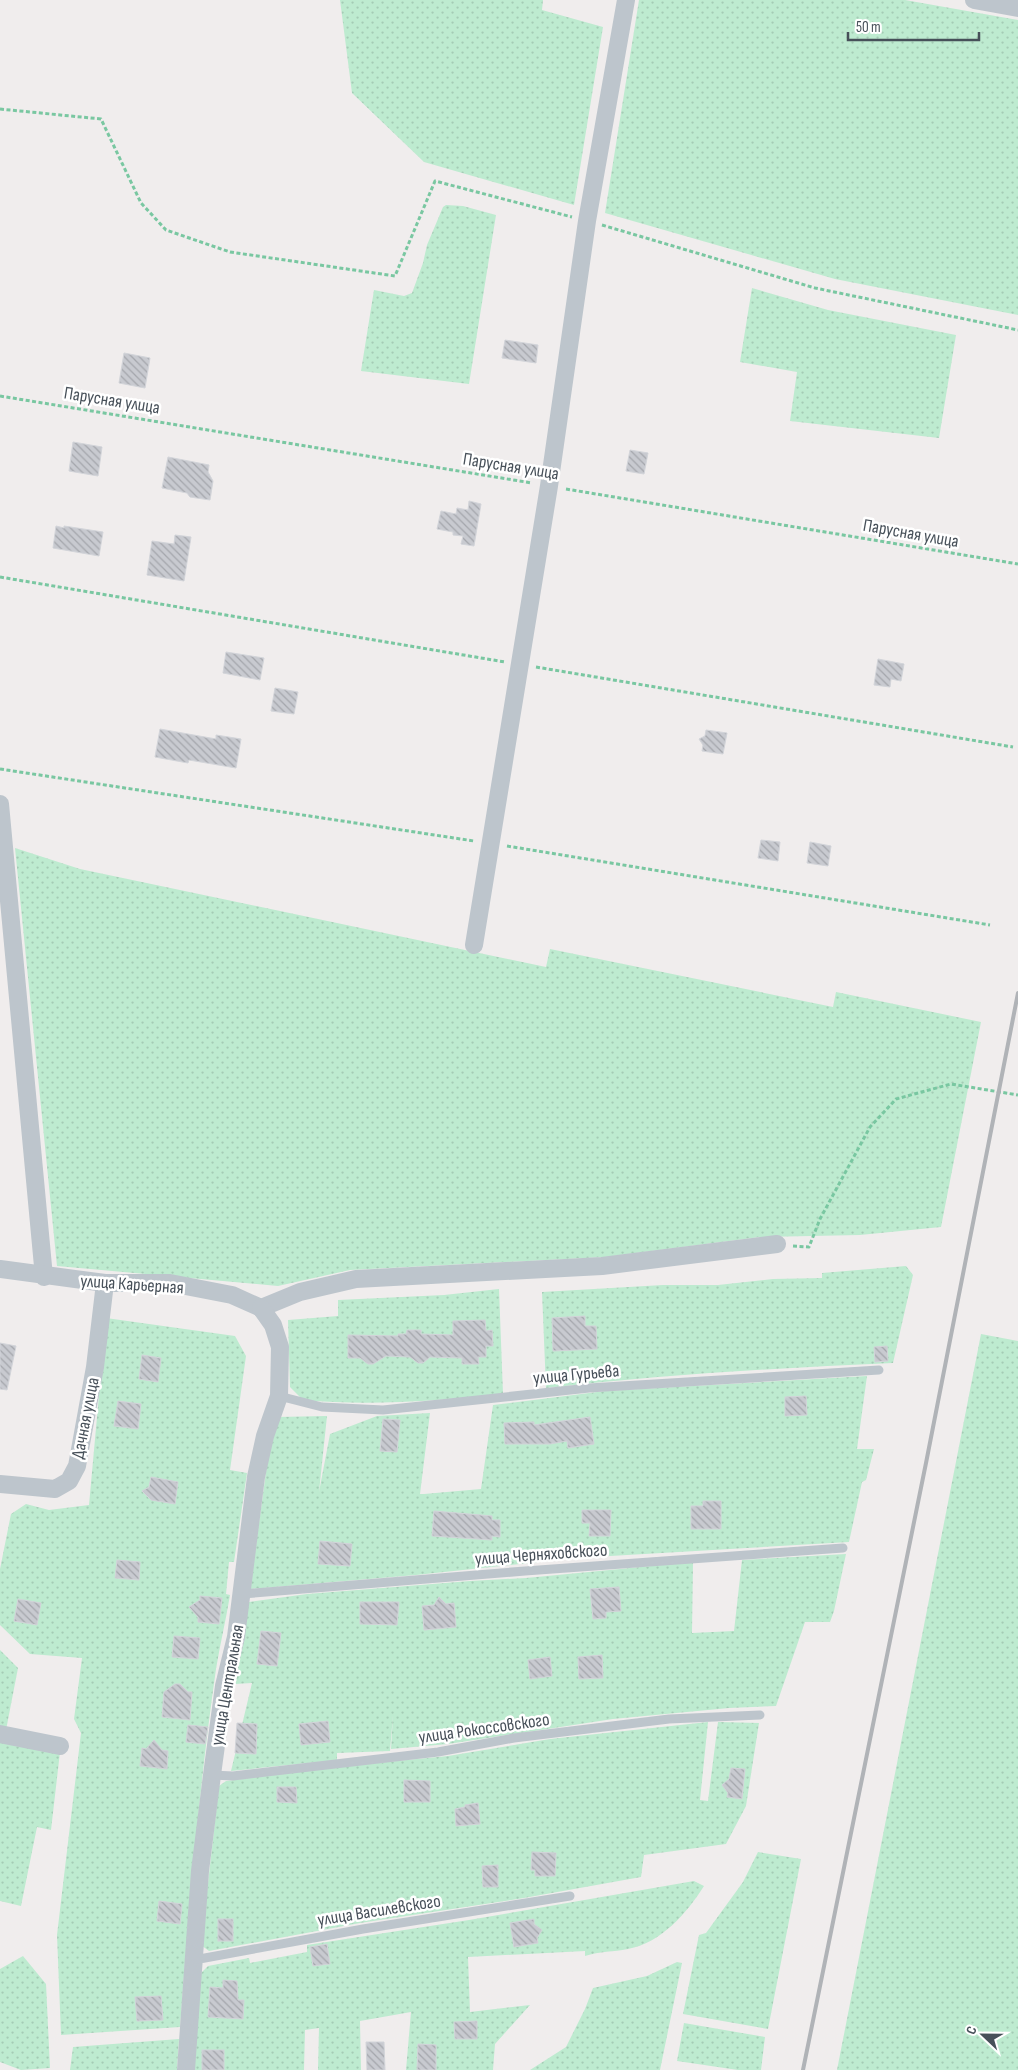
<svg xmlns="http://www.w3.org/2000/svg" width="1018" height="2070" font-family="'Sofia Sans Condensed',sans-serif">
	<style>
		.grass { fill: url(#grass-dots) }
		.building { fill: url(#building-back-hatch); stroke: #d2d4d9 }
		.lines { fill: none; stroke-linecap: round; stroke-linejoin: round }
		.path { stroke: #79c7a1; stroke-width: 3; stroke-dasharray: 4 2.5; stroke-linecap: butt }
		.service { stroke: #bdc5cc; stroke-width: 9 }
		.minor { stroke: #bdc5cc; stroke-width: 18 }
		.rail { stroke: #b0b3b7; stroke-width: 4 }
		.labels { text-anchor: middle; stroke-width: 5; stroke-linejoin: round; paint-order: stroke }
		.street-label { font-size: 18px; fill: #475059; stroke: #fff }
	</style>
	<defs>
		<pattern id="grass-dots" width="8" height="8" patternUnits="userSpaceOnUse" patternTransform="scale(1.25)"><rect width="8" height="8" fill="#beebd0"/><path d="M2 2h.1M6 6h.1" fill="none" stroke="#a5cbb5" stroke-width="1.8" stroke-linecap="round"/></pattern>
		<pattern id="building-back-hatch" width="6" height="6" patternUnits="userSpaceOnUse" patternTransform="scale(1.25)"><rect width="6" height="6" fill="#c8cad0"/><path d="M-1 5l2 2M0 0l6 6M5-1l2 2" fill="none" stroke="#a4a6ac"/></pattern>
	</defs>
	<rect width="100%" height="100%" fill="#f0eded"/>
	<!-- grass -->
	<g class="grass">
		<polygon points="340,0 543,0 542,10 603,27 574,205 424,162 352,93"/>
		<polygon points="639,0 905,0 1018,20 1018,315 835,279 605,213"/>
		<polygon points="446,205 463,206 496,215 469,384 361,371 374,290 404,296 412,293 423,263 427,245 443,207"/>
		<polygon points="752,288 828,310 956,335 939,438 790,421 797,372 740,362"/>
		<polygon points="15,848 80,869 546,967 550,949 833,1007 836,992 981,1022 941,1227 860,1235 760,1237 605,1257 350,1270 278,1286 57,1266"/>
		<path d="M906,1266L913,1275L893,1363C777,1368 661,1375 546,1388L542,1292L663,1285H718L773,1279L822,1278V1273Z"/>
		<path d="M499,1289L503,1394C436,1401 369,1406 303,1400L290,1387L288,1320L338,1316V1300L444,1295Z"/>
		<path d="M106,1318L235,1336L246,1356L230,1470L247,1473L234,1562H229L226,1594L230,1595C226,1620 220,1644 216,1669C199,1788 189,1908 180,2027L61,2035L57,1935L81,1733L74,1719L82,1658L30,1654L0,1625V1569L11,1514L26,1504L49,1510L89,1505Z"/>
		<polygon points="981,1334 1018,1341 1018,2070 837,2070"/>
		<polygon points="867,1376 857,1449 874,1449 866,1480 862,1482 849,1542 576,1558 416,1575 250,1589 266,1472 276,1417 327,1416 319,1492 330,1434 377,1416 430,1413 420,1494 424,1494 481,1489 493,1405 605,1391"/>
		<polygon points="846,1554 834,1611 830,1622 805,1622 776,1706 729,1708 613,1719 448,1744 391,1749 393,1715 390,1751 337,1753 337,1760 231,1771 252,1683 235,1684 249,1602 307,1594 470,1581 526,1578 693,1562 692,1633 734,1631 742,1560"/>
		<polygon points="0,1650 18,1668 6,1730 0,1728"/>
		<polygon points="708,1722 700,1800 708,1801 718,1722 759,1723 746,1806 726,1844 644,1855 641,1877 524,1898 360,1923 209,1951 201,1945 219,1786 226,1781 335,1767 448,1756 550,1739"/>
		<polygon points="0,1740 60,1752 51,1830 37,1827 21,1906 0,1901"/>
		<polygon points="758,1852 801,1859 768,2029 683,2014 699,1935 706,1933 743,1882"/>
		<path d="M694,1881L704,1886C687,1913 661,1943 628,1949C613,1952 600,1951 585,1956V1951L468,1957L470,2012L530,2005L495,2044L493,2070H406L411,2012L360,2021L361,2070H318L319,2028L305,2030L304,2070H192L198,1976L208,1966L249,1958L250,1963L307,1952V1945L469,1920Z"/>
		<polygon points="23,1956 46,1984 50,2068 21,2070 0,2062 0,1969"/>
		<polygon points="677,1962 682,1963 660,2070 530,2070 566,2047 585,2009 593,1988 647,1976"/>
		<polygon points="684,2023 765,2037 761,2070 738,2070 677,2061"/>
		<polygon points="179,2039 177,2070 70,2070 73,2047"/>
	</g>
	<!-- building -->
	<g class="building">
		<polygon points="505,340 538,345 536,363 502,358"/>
		<polygon points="124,353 150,358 145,388 119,383"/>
		<polygon points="73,442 102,447 98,476 69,471"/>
		<polygon points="630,450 648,453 644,474 626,471"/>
		<polygon points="168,457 209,465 208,472 213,481 210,500 190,497 187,493 162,488"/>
		<polygon points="469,501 481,504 474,546 461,544 463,536 453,535 453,532 437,529 441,511 456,514 457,508 468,510"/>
		<polygon points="56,526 64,528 64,526 103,532 99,556 53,548"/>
		<polygon points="175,535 191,537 184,581 147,575 152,541 174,544"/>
		<polygon points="226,652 264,658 260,680 223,673"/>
		<polygon points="878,659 904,664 901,681 891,679 890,687 874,685"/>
		<polygon points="275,688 298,692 294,714 271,711"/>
		<polygon points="160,729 216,739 216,735 241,739 236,768 189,760 188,763 155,757"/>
		<polygon points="706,730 727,733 723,754 702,751 703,745 699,739 705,736"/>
		<polygon points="761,840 780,842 778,861 758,858"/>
		<polygon points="810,842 831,846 828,866 807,863"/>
		<polygon points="585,1316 585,1326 596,1326 597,1349 553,1351 552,1318"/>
		<polygon points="485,1320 486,1331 492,1330 493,1346 486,1346 486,1357 478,1357 479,1364 462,1364 462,1358 430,1357 423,1363 418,1363 410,1357 386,1356 373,1364 368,1364 360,1358 348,1358 348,1335 398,1336 398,1334 406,1334 407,1330 421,1330 421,1334 453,1335 453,1321"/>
		<polygon points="0,1343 16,1346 7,1390 0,1389"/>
		<polygon points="887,1346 888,1361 875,1362 874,1347"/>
		<polygon points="142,1355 161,1358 158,1382 139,1379"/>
		<polygon points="806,1396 807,1415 785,1416 785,1397"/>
		<polygon points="118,1401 141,1404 138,1429 114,1426"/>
		<polygon points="590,1417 594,1444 568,1448 567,1441 550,1444 505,1444 504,1423 534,1422 534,1425"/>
		<polygon points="383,1419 400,1420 397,1452 380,1451"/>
		<polygon points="151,1477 178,1482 175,1504 151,1500 142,1491 149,1487"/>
		<polygon points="703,1501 721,1501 721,1529 691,1529 691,1506 703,1506"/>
		<polygon points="582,1510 611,1510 610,1536 589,1536 590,1523 582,1523"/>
		<polygon points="434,1511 492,1516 492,1520 500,1520 500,1537 492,1536 492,1540 432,1536"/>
		<polygon points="320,1541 352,1544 350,1566 318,1564"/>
		<polygon points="117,1560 140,1562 139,1580 115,1578"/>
		<polygon points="619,1587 621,1611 606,1612 606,1618 593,1619 590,1589"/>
		<polygon points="200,1596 222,1598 219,1624 198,1622 198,1617 189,1607 200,1600"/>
		<polygon points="439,1597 446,1604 454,1603 456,1627 424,1630 422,1606 434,1605"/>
		<polygon points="18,1599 41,1603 37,1625 14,1621"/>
		<polygon points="360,1602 399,1602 397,1625 360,1624"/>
		<polygon points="261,1631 281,1633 277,1666 257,1664"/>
		<polygon points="174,1636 200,1638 198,1659 172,1657"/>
		<polygon points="602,1655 603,1678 579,1679 578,1657"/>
		<polygon points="550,1657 552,1676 530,1679 528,1660"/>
		<polygon points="175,1684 180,1684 188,1692 192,1692 190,1720 162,1717 164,1692"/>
		<polygon points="328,1721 330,1742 301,1745 299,1724"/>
		<polygon points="237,1723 257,1724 256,1754 235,1753"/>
		<polygon points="188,1725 208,1727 205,1744 186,1742"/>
		<polygon points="154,1740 162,1750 168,1751 167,1769 140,1766 142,1748 146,1749"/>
		<polygon points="731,1768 745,1769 742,1799 727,1797 728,1793 722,1785 729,1779"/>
		<polygon points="404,1780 430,1781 430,1802 404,1802"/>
		<polygon points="277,1787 296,1787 297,1803 277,1802"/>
		<polygon points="478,1803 480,1824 456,1826 455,1809 465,1807 465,1805"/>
		<polygon points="532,1852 556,1853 555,1876 535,1876 535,1870 531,1870"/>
		<polygon points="498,1865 498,1887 483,1887 482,1866"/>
		<polygon points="159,1901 182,1904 180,1924 157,1921"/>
		<rect x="218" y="1919" width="15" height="22"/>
		<polygon points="534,1919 534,1924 542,1930 537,1938 538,1943 514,1947 510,1923"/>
		<polygon points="327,1944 330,1964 313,1966 310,1947"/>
		<polygon points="223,1980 237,1981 238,2000 244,2000 243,2019 208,2017 210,1987 223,1988"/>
		<polygon points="161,1996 163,2020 137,2021 135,1997"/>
		<polygon points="477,2021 477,2039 455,2039 454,2022"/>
		<polygon points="366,2042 384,2042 385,2070 367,2070"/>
		<polygon points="418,2044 436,2045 436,2070 417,2070"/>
		<rect x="202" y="2050" width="22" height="20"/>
	</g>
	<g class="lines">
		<!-- path -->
		<g class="path">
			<polyline points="0,109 101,119 141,203 166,230 230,252 395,276 435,181 572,217"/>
			<polyline points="602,225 815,288 1018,330"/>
			<polyline points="0,396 532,483"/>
			<polyline points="566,489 1018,564"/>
			<polyline points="0,577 505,662"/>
			<polyline points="536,667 1013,747"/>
			<polyline points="0,769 474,841"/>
			<polyline points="507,846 990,925"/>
			<polyline points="793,1246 809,1247 820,1219 870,1127 896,1099 951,1084 1018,1095"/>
		</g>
		<!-- service -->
		<g class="service">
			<polyline points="279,1396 322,1407 383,1410 589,1388 879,1370"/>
			<polyline points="242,1594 525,1571 843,1548"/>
			<polyline points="212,1775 233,1776 438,1752 514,1738 669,1719 760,1715"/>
			<polyline points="194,1960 363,1929 570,1896"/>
		</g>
		<!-- minor -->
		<g class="minor">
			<polyline points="974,0 1018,8"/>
			<polyline points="0,804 44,1277"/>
			<polyline points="474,945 549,486 587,221 626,0"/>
			<polyline points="0,1269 105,1283 170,1283 232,1295 261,1308"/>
			<polyline points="261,1308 300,1292 356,1279 602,1266 777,1244"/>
			<polyline points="0,1484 55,1489 69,1481 77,1466 95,1367 105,1283"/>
			<polyline points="0,1734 60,1746"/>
			<polyline points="186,2070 200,1871 212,1775 224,1686 236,1637 256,1477 265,1436 279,1396 280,1347 273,1325 261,1308"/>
		</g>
		<!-- rail -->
		<polyline class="rail" points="803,2070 926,1463 1018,993"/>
	</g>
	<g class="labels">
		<!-- street labels -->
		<g class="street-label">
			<text transform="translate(112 400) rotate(9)" y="6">Парусная улица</text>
			<text transform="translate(511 466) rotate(9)" y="6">Парусная улица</text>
			<text transform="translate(911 533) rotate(10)" y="6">Парусная улица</text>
			<text transform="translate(132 1284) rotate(4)" y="6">улица Карьерная</text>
			<text transform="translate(576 1374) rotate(-5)" y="6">улица Гурьева</text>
			<text transform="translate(85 1418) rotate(-79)" y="6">Дачная улица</text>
			<text transform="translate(541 1554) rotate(-4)" y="6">улица Черняховского</text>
			<text transform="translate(227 1685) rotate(-80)" y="6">улица Центральная</text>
			<text transform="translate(484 1728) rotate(-8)" y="6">улица Рокоссовского</text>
			<text transform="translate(379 1910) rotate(-9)" y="6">улица Василевского</text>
		</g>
	</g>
	<!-- north arrow -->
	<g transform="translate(983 2035) rotate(292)" stroke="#ffffff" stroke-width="4" paint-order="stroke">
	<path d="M0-4L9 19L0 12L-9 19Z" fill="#475059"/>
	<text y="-8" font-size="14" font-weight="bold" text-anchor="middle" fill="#475059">С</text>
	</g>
	<!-- scale -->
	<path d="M848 32v8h131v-8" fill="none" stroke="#475059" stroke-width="2.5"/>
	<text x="856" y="32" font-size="15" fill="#475059" stroke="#ffffff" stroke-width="4" paint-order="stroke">50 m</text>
</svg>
